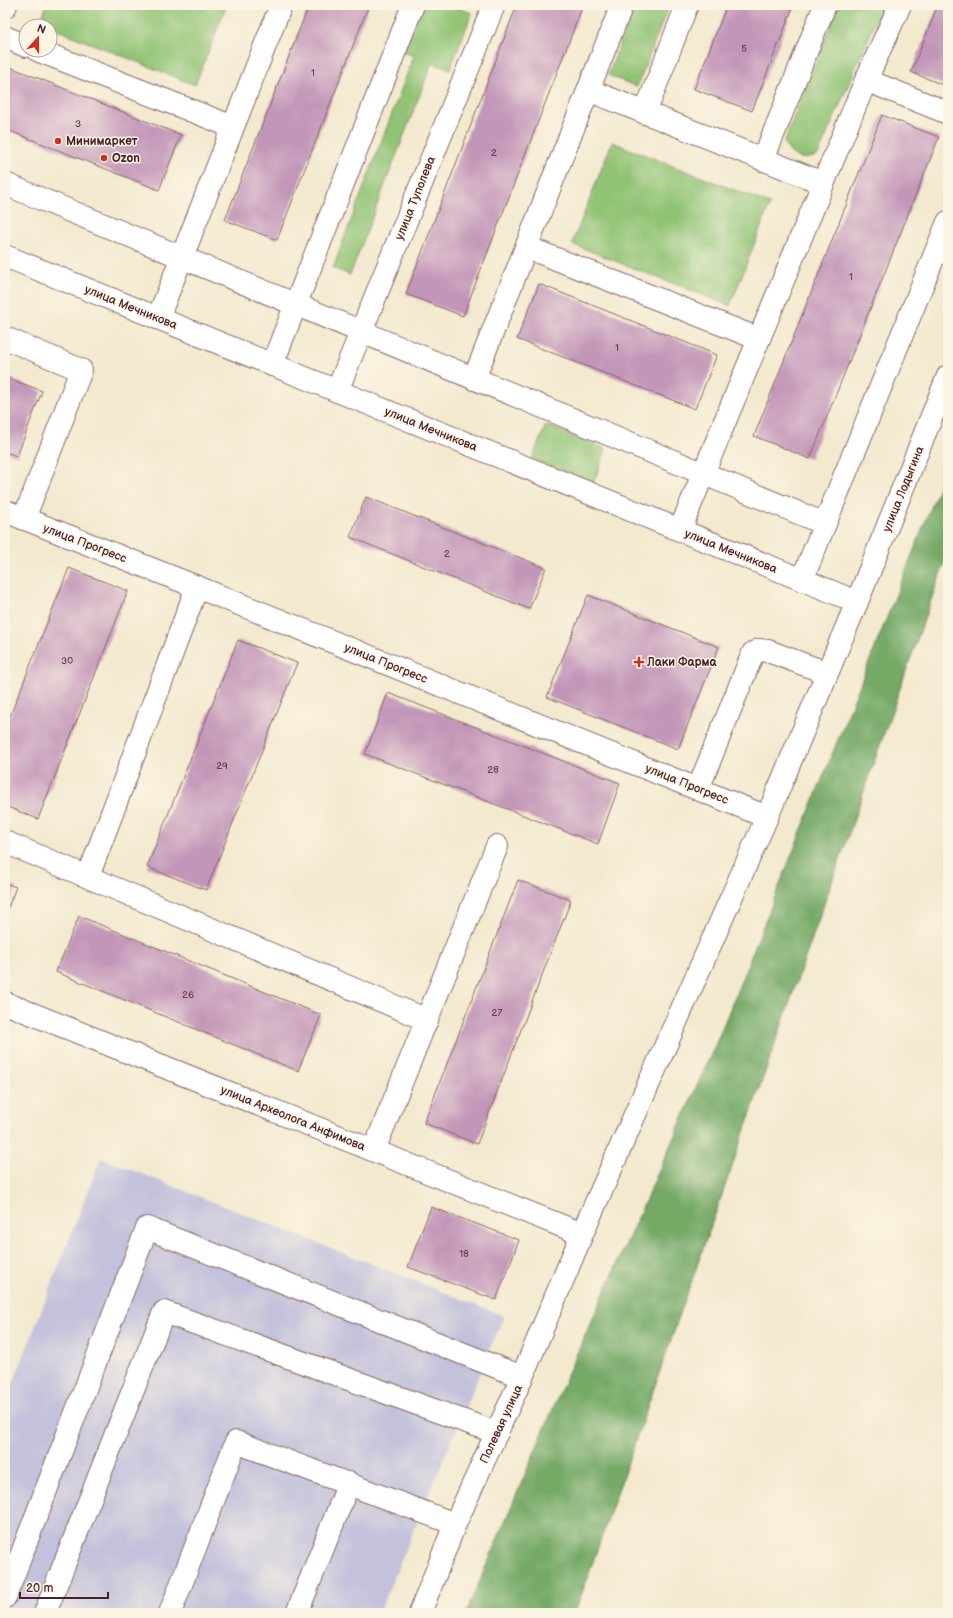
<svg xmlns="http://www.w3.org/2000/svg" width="953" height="1618" font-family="'Balsamiq Sans',sans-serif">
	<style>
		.industrial { fill: #c3c1db }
		.green { fill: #91c374; stroke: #6e7150 }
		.forest { fill: #74a966; stroke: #5f6448 }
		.building { fill: #c296b8 }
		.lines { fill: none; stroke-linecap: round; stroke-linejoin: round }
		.minor-casing { stroke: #856664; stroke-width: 24 }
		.minor { stroke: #fff; stroke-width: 22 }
		.poi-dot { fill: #c8321e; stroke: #fcf5e5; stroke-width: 1.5 }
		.labels { text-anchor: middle; stroke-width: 3; stroke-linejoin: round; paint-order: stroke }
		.number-label { font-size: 10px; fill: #683d4e }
		.poi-label { font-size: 12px; font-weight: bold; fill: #4a1f2b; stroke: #fcf5e5; text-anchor: start }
		.street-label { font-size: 12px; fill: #4a1f2b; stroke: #fcf5e5 }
	</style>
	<rect width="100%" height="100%" fill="#fcf5e5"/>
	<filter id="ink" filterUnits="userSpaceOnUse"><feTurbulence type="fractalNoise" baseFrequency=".025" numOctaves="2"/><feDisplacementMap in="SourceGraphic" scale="8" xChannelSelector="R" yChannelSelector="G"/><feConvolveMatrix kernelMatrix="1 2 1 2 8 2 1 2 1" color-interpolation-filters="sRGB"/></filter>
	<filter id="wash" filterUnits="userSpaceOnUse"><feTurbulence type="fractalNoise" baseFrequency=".012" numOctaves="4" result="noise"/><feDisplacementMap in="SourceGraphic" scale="16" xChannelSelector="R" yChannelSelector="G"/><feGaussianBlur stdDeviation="0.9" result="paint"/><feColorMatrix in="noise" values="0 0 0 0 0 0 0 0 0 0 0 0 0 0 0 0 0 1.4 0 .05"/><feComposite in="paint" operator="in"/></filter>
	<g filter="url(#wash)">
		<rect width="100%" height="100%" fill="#f3e9cf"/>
		<!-- industrial -->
		<polygon class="industrial" points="101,1158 504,1316 379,1613 5,1613 5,1404"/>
		<!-- green -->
		<g class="green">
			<polygon points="47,5 227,5 195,85 50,27 50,26 39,23"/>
			<polygon points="418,5 457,5 456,7 472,13 450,70 432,63 350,275 333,268 414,56 401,51"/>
			<polygon points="635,5 669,5 637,87 608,75"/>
			<path d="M839,5H883L818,155C803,162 791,158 784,142Z"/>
			<polygon points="612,142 770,204 730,306 572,244"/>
			<polygon points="546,425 606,449 593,484 532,459"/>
		</g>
		<!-- forest -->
		<polygon class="forest" points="948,465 948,552 575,1613 466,1613 569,1371 717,1041"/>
		<g id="blocks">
			<!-- building -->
			<g class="building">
				<polygon points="309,5 369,5 277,240 225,220"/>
				<polygon points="517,5 583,5 463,316 406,294"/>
				<polygon points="727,5 794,5 752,111 694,89"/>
				<polygon points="938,5 948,5 948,87 911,72"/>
				<polygon points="5,65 181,135 159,190 5,129"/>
				<polygon points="882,115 939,137 810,459 754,436"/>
				<polygon points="539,284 717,355 695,409 517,339"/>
				<polygon points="5,377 42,391 17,456 5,452"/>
				<polygon points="366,497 546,568 529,609 350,537"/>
				<polygon points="69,568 128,591 38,819 5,806 5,729"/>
				<polygon points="588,595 719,647 678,749 547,697"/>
				<polygon points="238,640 297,663 206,890 147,867"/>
				<polygon points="388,693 620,783 598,844 365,754"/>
				<polygon points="518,880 571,900 477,1144 424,1123"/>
				<polygon points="5,883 16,887 5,915"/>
				<polygon points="79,916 321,1015 298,1071 56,972"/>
				<polygon points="431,1207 519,1240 496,1300 408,1267"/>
			</g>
		</g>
	</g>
	<g filter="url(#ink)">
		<use href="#blocks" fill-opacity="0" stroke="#856664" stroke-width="1"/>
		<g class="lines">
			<!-- minor casing -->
			<g class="minor-casing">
				<g id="minor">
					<polyline points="5,7 6,5"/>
					<polyline points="5,37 26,46"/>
					<polyline points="37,50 233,127"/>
					<polyline points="866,80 948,113"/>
					<polyline points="588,90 823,183"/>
					<polyline points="645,113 687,5"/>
					<polyline points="763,160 825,5"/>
					<polyline points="5,184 825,524"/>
					<polyline points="526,247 759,339"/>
					<polyline points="5,256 857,602"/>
					<polyline points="158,318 281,5"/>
					<polyline points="5,338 81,370 24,519"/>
					<polyline points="272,365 413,5"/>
					<polyline points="474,379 622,5"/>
					<polyline points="337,391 494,5"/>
					<polyline points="5,511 197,587 767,817"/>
					<polyline points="680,530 866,80 900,5"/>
					<polyline points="802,580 948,222"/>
					<polyline points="698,789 753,653 759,650 768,651 827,673"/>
					<polyline points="5,842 427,1020"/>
					<polyline points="88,877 197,587"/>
					<polyline points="5,1003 582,1234"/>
					<polyline points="374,1150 497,846"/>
					<polyline points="5,1597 147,1228 522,1377"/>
					<polyline points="45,1613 164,1312 497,1433"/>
					<polyline points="170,1613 236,1442 455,1524"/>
					<polyline points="297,1613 349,1483"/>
					<polyline points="420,1613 455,1524 522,1377 582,1234 767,817 857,602 948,376"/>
				</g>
			</g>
			<!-- minor -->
			<use href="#minor" class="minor"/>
		</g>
	</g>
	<!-- markers -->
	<g class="poi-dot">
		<circle cx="58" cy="141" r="4"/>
		<circle cx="104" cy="158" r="4"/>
		<path d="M637 656h4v4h4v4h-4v4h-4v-4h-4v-4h4z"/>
	</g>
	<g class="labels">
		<!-- number labels -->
		<g class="number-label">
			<text x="744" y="52">5</text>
			<text x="313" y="76">1</text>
			<text x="78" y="127">3</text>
			<text x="494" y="156">2</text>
			<text x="851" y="280">1</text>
			<text x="617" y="351">1</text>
			<text x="447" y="557">2</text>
			<text x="67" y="664">30</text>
			<text x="222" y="769">29</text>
			<text x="493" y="773">28</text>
			<text x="188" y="998">26</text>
			<text x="497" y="1016">27</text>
			<text x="464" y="1257">18</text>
		</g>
		<!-- poi labels -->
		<g class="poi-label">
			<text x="66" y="145">Минимаркет</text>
			<text x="112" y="162">Ozon</text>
			<text x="647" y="666">Лаки Фарма</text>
		</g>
		<!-- street labels -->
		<g class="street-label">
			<text transform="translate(415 198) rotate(-68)" y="4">улица Туполева</text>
			<text transform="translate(131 307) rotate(22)" y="4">улица Мечникова</text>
			<text transform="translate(431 429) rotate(22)" y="4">улица Мечникова</text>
			<text transform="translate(903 489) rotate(-68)" y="4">улица Лодыгина</text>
			<text transform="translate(85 543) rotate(21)" y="4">улица Прогресс</text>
			<text transform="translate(731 551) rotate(22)" y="4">улица Мечникова</text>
			<text transform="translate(386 663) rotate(22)" y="4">улица Прогресс</text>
			<text transform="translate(687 784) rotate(22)" y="4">улица Прогресс</text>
			<text transform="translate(293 1118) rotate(22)" y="4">улица Археолога Анфимова</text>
			<text transform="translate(501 1424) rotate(-65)" y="4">Полевая улица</text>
		</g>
	</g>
	<!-- margin -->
	<rect width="953" height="1618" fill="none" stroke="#fcf5e5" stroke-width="20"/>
	<!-- north arrow -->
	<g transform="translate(38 38) rotate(21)"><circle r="19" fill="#fcf5e5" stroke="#b59f9b"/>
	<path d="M0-3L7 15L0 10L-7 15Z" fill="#c8321e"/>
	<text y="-6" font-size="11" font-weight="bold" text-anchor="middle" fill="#4a1f2b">N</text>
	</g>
	<!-- scale -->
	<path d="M20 1592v6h88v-6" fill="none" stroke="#4a1f2b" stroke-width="2"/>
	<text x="26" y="1592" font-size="12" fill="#4a1f2b" stroke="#fcf5e5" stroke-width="3" paint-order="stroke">20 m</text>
</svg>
